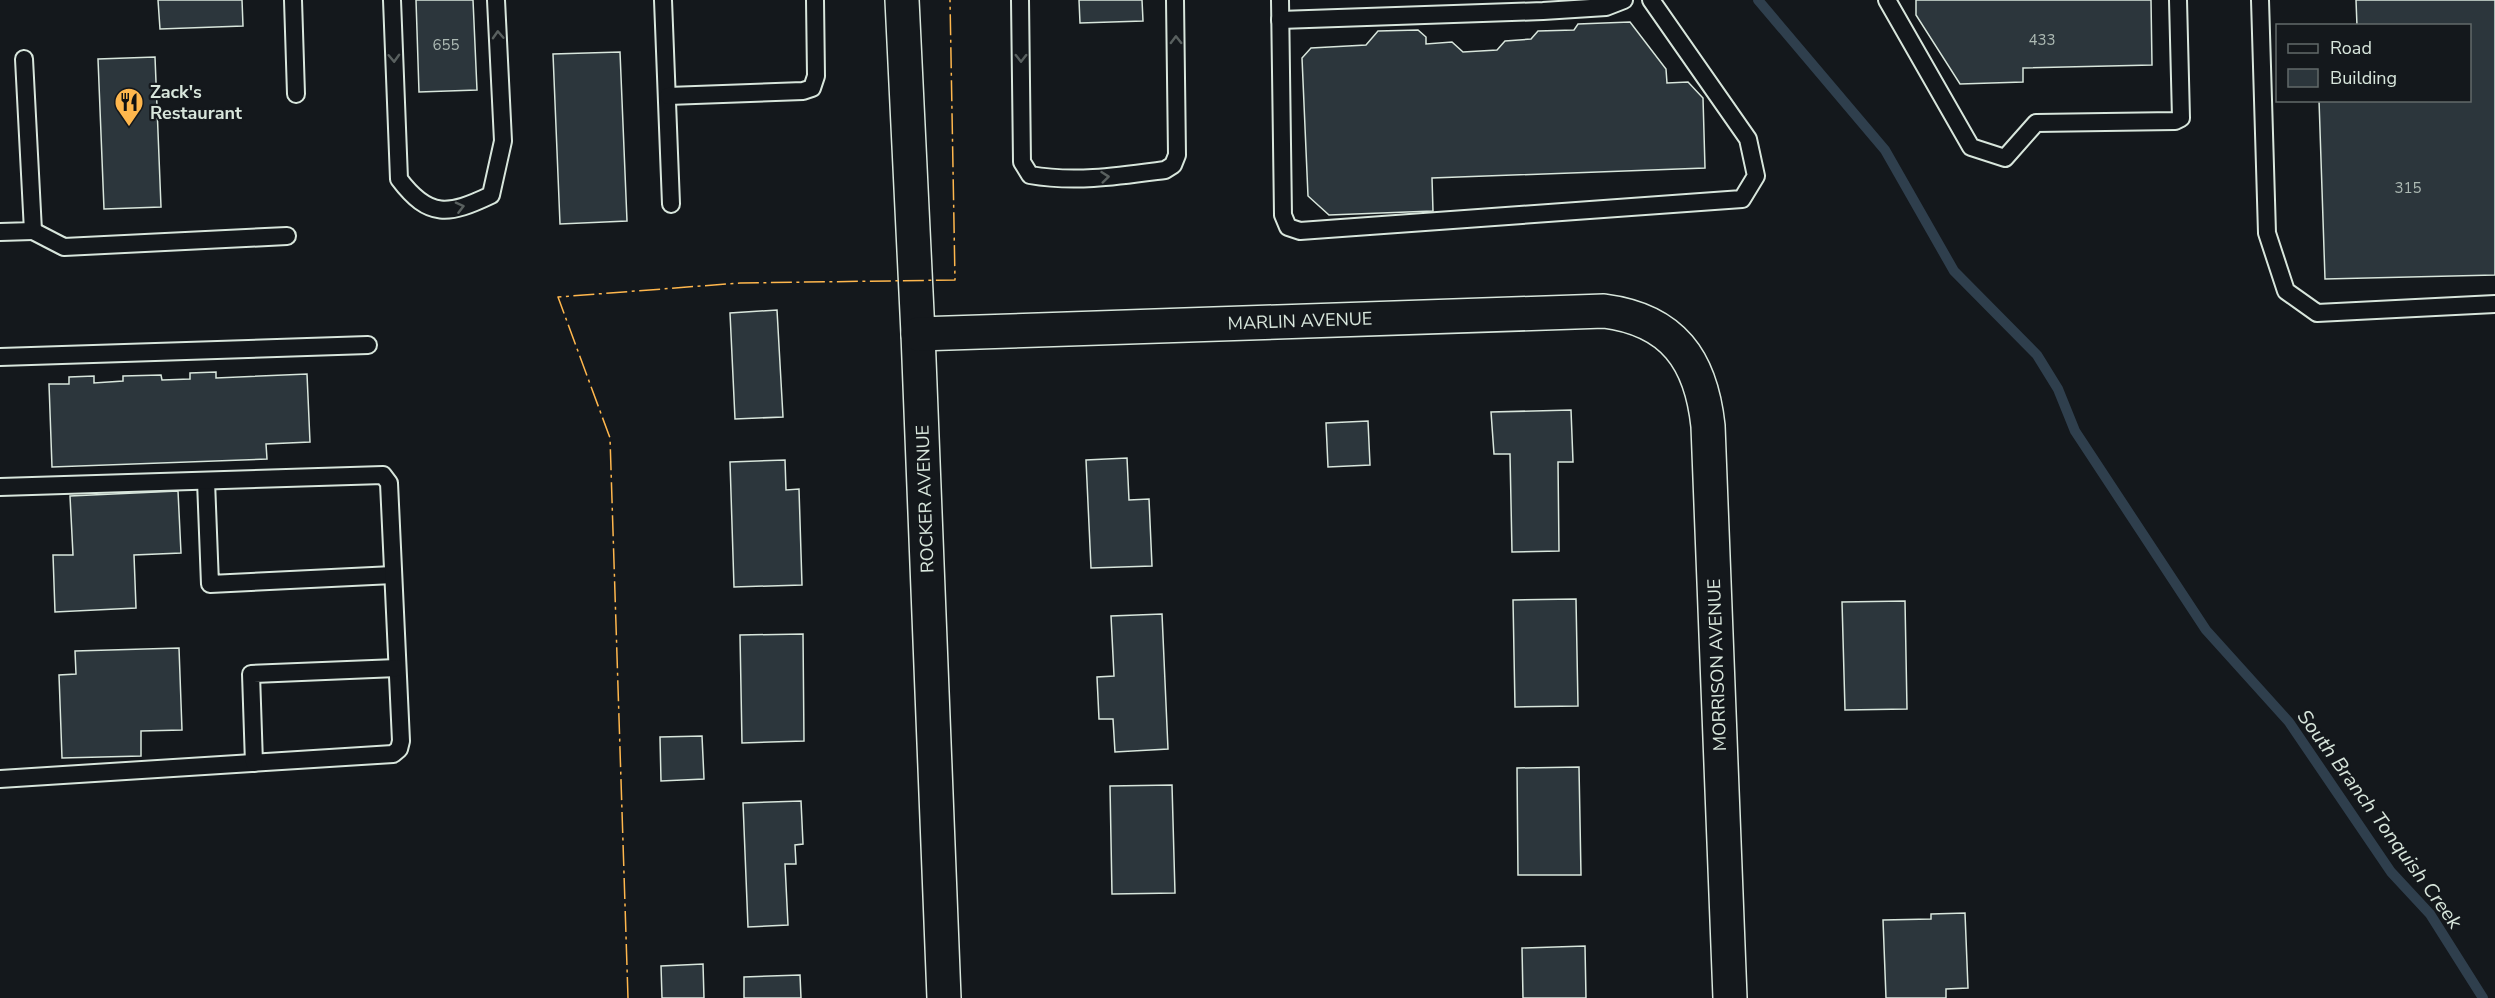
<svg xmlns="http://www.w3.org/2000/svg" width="2495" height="998" font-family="'Nunito Sans',sans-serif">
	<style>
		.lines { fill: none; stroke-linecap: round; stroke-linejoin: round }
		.stream { stroke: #2f3f4d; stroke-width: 10 }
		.building { fill: #2c363c; stroke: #d8e6dc; stroke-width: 1.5 }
		.service-casing { stroke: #d8e6dc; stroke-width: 20 }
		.minor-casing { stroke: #d8e6dc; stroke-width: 36 }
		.service { stroke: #14181c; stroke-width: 16 }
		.minor { stroke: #14181c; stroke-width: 33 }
		.power { stroke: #ffb74d; stroke-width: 1.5; stroke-dasharray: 21 4.5 3 4.5; stroke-linecap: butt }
		.oneway { stroke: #59605f }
		.labels { text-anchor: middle; stroke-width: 4.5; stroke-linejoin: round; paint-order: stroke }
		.number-label { font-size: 15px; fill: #adbab4 }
		.poi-label { font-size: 18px; font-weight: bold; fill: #d8e6dc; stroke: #14181c; text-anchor: start }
		.street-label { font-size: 18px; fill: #d8e6dc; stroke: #14181c }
		.water-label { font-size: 20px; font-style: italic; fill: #d8e6dc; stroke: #14181c }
	</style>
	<rect width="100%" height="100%" fill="#14181c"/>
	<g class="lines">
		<!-- stream -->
		<polyline class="stream" points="1758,0 1885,150 1954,271 2037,355 2058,389 2075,431 2206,630 2289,722 2391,872 2430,914 2483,998"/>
	</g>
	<!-- building -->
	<g class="building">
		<polygon points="158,0 242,0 243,26 160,29"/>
		<polygon points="416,0 473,0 477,90 419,92"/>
		<polygon points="1079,0 1142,0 1143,21 1080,23"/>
		<polygon points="1916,0 2151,0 2152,65 2023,68 2023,82 1960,84 1916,15"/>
		<polygon points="2356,0 2495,0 2495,275 2325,279 2319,100 2470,100 2470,26 2357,26"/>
		<polygon points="1630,22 1666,69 1667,83 1688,82 1703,98 1705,168 1432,178 1433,211 1329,215 1308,196 1302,58 1311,48 1366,45 1378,31 1418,30 1426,37 1426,44 1452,42 1463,52 1497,50 1505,41 1531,39 1538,31 1574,30 1578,24"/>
		<polygon points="620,52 627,221 560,224 553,54"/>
		<polygon points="155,57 161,207 104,209 98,59"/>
		<polygon points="777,310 783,417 735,419 730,313"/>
		<polygon points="216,372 216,378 307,374 310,442 266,444 267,459 52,467 49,384 69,384 69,377 94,376 94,383 123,381 123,376 161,375 162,380 190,379 190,373"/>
		<polygon points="1571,410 1573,462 1558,462 1559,551 1512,552 1510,454 1494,454 1491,412"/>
		<polygon points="1368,421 1370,465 1328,467 1326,423"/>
		<polygon points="1127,458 1129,500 1149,499 1152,566 1091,568 1086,460"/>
		<polygon points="785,460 786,490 799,489 802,585 734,587 730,462"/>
		<polygon points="178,491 181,553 134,555 136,608 55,612 53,555 73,555 70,496"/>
		<polygon points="1576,599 1578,706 1515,707 1513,600"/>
		<polygon points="1905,601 1907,709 1845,710 1842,602"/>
		<polygon points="1162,614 1168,749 1115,752 1113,719 1099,719 1097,677 1114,676 1111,616"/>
		<polygon points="803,634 804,741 742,743 740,635"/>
		<polygon points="179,648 182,730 141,731 141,756 62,758 59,675 76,674 75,651"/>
		<polygon points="702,736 704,779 661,781 660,737"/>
		<polygon points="1579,767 1581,875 1518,875 1517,768"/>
		<polygon points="1172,785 1175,893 1112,894 1110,786"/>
		<polygon points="801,801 803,844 795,845 796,864 785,864 788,925 748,927 743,803"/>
		<polygon points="1965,913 1968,988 1946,989 1946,998 1886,998 1883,920 1931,919 1931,914"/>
		<polygon points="1585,946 1586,998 1523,998 1522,948"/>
		<polygon points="703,964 704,998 662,998 661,966"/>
		<polygon points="800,975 801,998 744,998 744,977"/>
	</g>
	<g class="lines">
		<!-- service casing -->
		<g class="service-casing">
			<g id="service">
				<polyline points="293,0 296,94"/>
				<path d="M392,0L399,179C429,219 449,215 491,195L503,141L496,0"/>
				<polyline points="663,0 671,204"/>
				<path d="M1020,0L1022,162L1030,175C1075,183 1120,176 1165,170L1173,165L1177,155L1175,0"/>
				<polyline points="1280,0 1283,215 1288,227 1300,231 1742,199 1756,176 1748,139 1651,0"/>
				<polyline points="1887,0 1971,147 2005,158 2036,123 2175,121 2181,118 2178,0"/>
				<polyline points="2260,0 2267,233 2286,291 2317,313 2495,304"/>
				<polyline points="1280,20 1543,11 1606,7 1624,0"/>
				<polyline points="668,96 803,91 812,88 816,76 815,0"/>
				<polyline points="33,231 64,247 287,236"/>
				<polyline points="0,232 33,231 24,59"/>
				<polyline points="0,357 368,345"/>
				<polyline points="206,481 210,584 393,575"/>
				<polyline points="0,487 383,475 389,483 401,741 399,749 393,754 0,779"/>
				<polyline points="254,763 251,674 397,668"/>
			</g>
		</g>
		<!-- minor casing -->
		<g class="minor-casing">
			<g id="minor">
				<polyline points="902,0 918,334 944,998"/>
				<path d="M918,334L1604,311C1673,320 1701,360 1708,426L1730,998"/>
			</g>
		</g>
		<!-- service -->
		<use href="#service" class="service"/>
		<!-- minor -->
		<use href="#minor" class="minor"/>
		<!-- power -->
		<polyline class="power" points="628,998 610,438 558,297 740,283 955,280 950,0"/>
	</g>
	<!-- one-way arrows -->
	<defs><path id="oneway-chevron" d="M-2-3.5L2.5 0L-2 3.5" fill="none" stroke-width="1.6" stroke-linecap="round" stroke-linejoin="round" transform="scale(1.5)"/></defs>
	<g class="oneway">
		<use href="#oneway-chevron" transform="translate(498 35) rotate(-93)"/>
		<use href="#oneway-chevron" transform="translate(1176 40) rotate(-91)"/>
		<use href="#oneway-chevron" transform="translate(394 58) rotate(88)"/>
		<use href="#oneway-chevron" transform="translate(1021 58) rotate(90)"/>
		<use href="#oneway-chevron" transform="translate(1105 177) rotate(-6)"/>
		<use href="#oneway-chevron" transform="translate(460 207) rotate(-14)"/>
	</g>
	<!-- icons -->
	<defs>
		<g id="restaurant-pin" transform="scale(1.5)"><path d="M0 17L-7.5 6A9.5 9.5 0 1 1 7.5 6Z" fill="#ffb74d" stroke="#14181c"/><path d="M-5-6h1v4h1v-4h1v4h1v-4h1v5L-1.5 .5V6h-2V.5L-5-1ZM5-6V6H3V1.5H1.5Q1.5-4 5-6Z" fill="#111"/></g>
	</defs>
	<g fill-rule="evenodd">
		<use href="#restaurant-pin" x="129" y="102"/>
	</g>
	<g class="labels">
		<!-- number labels -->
		<g class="number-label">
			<text x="2042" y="45">433</text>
			<text x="446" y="50">655</text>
			<text x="2408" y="193">315</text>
		</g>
		<!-- poi labels -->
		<g class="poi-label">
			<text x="150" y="98">Zack's<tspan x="150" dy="21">Restaurant</tspan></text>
		</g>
		<!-- street labels -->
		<g class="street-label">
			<text transform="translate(1300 321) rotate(-2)" y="6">MARLIN AVENUE</text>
			<text transform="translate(925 499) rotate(-92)" y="6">ROCKER AVENUE</text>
			<text transform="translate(1717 665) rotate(-92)" y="6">MORRISON AVENUE</text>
		</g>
		<!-- water labels -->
		<g class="water-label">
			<text transform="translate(2380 819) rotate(54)" y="7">South Branch Tonquish Creek</text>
		</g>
	</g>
	<!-- legend -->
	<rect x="2276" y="24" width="195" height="78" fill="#14181c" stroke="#626a69" stroke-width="1.5"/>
	<rect x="2288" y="44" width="30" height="9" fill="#14181c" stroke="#626a69" stroke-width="1.5"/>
	<text x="2330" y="54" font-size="18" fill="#d8e6dc">Road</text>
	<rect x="2288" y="69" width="30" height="18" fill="#2c363c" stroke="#626a69" stroke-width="1.5"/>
	<text x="2330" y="84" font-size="18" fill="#d8e6dc">Building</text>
</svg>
